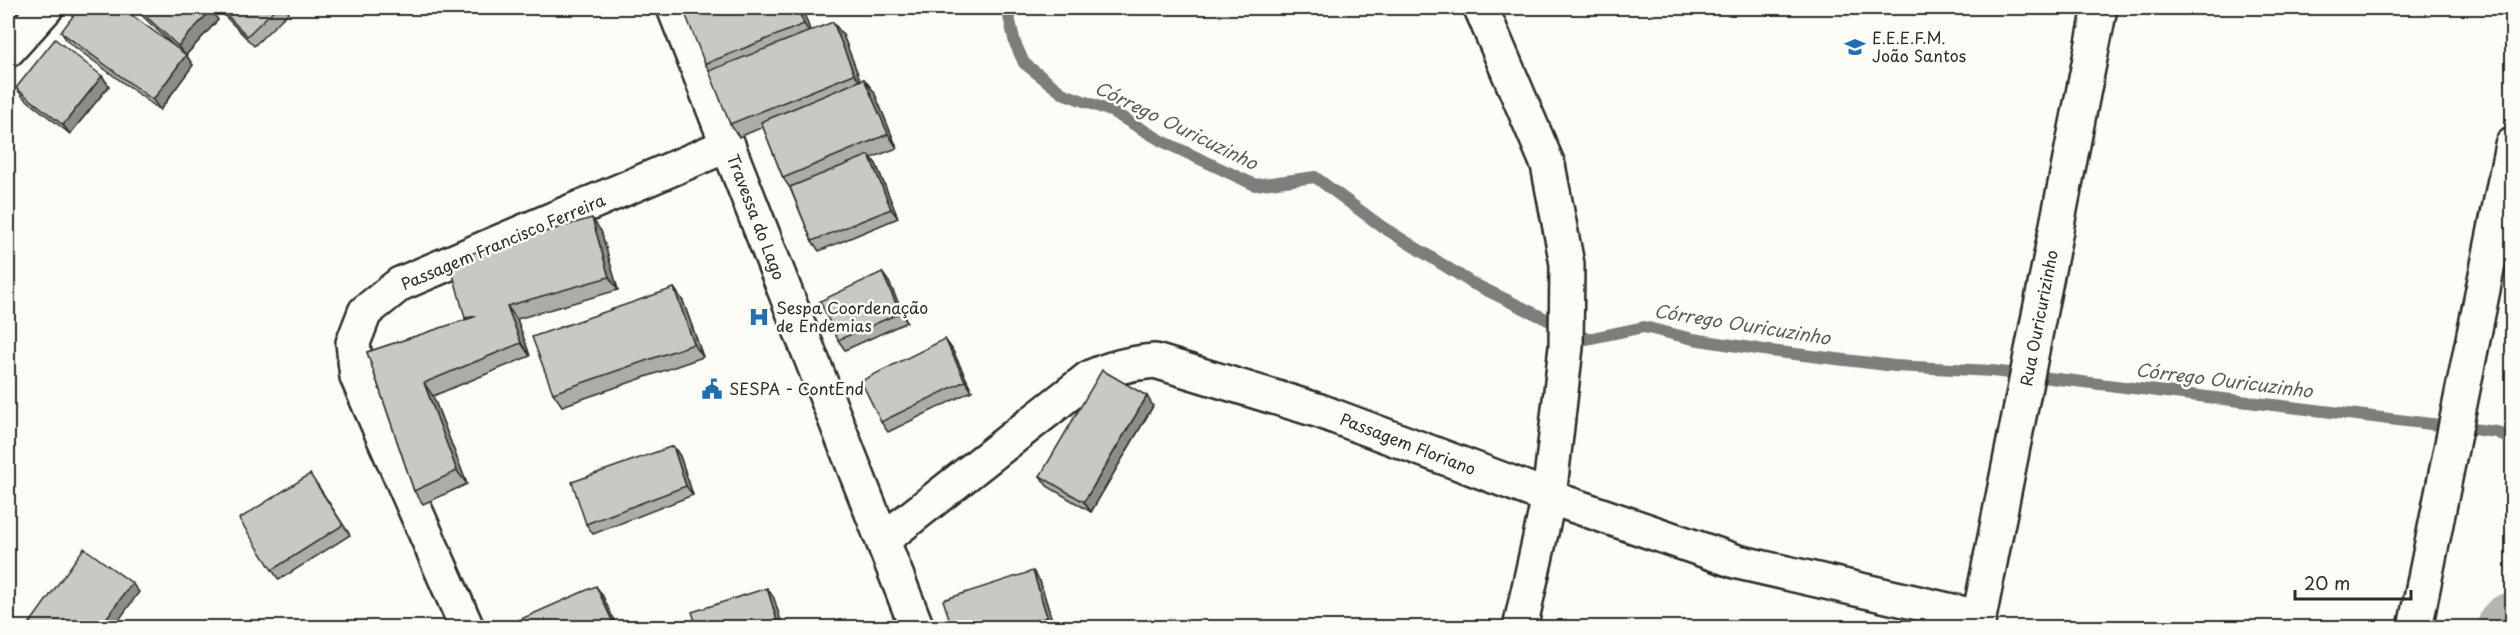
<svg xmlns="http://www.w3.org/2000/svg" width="2520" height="635" font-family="'Playpen Sans',sans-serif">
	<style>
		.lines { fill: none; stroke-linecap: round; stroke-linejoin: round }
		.stream { stroke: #7e7d7b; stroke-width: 12 }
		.river { stroke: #b5b4b1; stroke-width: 69 }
		.street-casing { stroke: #2b2b2b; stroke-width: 38 }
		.street { stroke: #fdfcf7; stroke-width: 33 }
		.wall { fill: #adaca9; stroke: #2b2b2b; stroke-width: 1.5 }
		.shaded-wall { fill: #8d8c89; stroke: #2b2b2b; stroke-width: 1.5 }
		.building { fill: #c9c8c4; stroke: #2b2b2b; stroke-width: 1.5 }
		.labels { text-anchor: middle; stroke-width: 5; stroke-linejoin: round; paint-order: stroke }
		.poi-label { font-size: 16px; fill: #2b2b2b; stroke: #fdfcf7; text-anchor: start }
		.street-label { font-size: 16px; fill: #2b2b2b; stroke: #fdfcf7 }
		.water-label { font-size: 18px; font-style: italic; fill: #5b5b5a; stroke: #fdfcf7 }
	</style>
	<rect width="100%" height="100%" fill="#fdfcf7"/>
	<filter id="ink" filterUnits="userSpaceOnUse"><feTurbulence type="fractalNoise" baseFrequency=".0167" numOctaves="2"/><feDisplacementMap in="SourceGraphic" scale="12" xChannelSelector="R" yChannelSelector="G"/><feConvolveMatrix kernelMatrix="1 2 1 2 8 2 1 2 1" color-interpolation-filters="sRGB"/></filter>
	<g filter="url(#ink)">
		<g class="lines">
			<!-- stream -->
			<polyline class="stream" points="1007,8 1015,43 1024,63 1062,93 1113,112 1162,141 1255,185 1315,177 1381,226 1472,283 1587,339 1644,327 1693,339 1770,351 1895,366 1992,371 2497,432 2512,441"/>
			<!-- river -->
			<polyline class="river" points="2512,628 2512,627"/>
			<!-- street casing -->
			<g class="street-casing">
				<g id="street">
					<polyline points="674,8 917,628"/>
					<polyline points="1481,8 1548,165 1567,264 1566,347 1549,497 1520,628"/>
					<polyline points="8,50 46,8"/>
					<path d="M884,539L1089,378C1111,367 1131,363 1155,361L1320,411L1549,497L1738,562L1979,617"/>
					<polyline points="467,628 357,377 353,343 365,312 400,284 728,145"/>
					<polyline points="1977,628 2100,8"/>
					<polyline points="2415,628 2512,145"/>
				</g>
			</g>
			<!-- street -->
			<use href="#street" class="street"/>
		</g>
		<!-- wall -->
		<g class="wall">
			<polygon points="134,8 208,8 218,20 186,55 193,65 160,110 68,42 61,32 176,48"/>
			<polygon points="217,8 286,8 289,12 254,46"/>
			<polygon points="802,8 810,31 843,35 860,80 864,79 874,92 897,148 871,158 876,164 898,218 819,251 812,241 790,188 783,178 763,127 739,137 730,124 710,71 705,64"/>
			<polygon points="102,76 109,86 70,134 23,97 16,88"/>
			<polygon points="601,231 618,290 517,319 530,356 433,396 467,484 423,504 414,491 367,352 466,320 465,318"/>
			<polygon points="889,282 907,322 845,350 838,340"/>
			<polygon points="674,288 683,301 703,357 562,406 553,393"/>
			<polygon points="952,349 972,391 888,432 881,422"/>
			<polygon points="1153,406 1091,512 1047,486 1040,476"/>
			<polygon points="673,446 680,456 693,495 593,534 586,524"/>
			<polygon points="317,484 350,535 279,580 272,570"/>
			<polygon points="1040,581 1054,627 952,627"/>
		</g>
		<!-- shaded-wall -->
		<g class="shaded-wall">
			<polygon points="797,8 802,8 813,38 804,24"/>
			<polygon points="211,10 218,20 185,56 178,46"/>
			<polygon points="833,22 843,35 863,87 854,74"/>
			<polygon points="186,55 193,65 160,110 153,100"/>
			<polygon points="102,76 109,86 70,134 63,125"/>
			<polygon points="864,79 874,92 897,148 888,134"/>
			<polygon points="869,155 876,164 898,218 891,209"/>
			<polygon points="592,218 601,231 618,290 609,277"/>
			<polygon points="882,272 889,282 907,322 900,313"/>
			<polygon points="674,288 683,301 703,357 694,344"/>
			<polygon points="507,306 517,319 530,356 521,343"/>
			<polygon points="945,339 952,349 972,391 965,381"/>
			<polygon points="424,383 433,396 467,484 457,471"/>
			<polygon points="1147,396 1153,406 1091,512 1084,502"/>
			<polygon points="673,446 680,456 693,495 686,486"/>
			<polygon points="1033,571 1040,581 1054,627 1047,617"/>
			<polygon points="132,583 139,592 114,627 100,627"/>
			<polygon points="596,586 603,596 617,627 615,627"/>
			<polygon points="767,588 774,598 783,627 779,627"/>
		</g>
		<!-- building -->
		<g class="building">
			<polygon points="79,8 122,8 186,55 153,100 61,32"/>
			<polygon points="137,8 208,8 211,10 178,46"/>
			<polygon points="220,8 276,8 247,36"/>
			<polygon points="683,8 797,8 804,24 705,64"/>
			<polygon points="833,22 854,74 730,124 709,71"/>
			<polygon points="55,39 102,76 63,125 16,88"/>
			<polygon points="864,79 888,134 783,178 761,122"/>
			<polygon points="869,155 891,209 812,241 790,187"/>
			<polygon points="592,218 609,277 507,306 521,343 424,383 457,471 414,491 367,352 477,316 465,318 449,260"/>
			<polygon points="882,272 900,313 838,340 820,301"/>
			<polygon points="674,288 694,344 553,393 532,337"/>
			<polygon points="945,339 965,381 881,422 861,381"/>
			<polygon points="1102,370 1147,396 1084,502 1040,476"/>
			<polygon points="673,446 686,486 586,524 572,482"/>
			<polygon points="310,474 343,525 272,570 239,519"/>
			<polygon points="84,548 132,583 100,627 27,627"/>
			<polygon points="1033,571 1047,617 1014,627 952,627 943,600"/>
			<polygon points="596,586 615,627 503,627"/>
			<polygon points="767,588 779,627 697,627 692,612"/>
			<polygon points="837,623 839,627 822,627"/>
		</g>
	</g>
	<!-- icons -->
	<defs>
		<g id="school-bare" transform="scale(1.62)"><path d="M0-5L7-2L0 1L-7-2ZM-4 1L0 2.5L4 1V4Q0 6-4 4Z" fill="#1f6fb2" stroke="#fdfcf7" stroke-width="2.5" paint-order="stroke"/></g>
		<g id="hospital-bare" transform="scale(1.62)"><path d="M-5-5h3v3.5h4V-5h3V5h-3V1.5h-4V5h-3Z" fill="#1f6fb2" stroke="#fdfcf7" stroke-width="2.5" paint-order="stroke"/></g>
		<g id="civic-bare" transform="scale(1.62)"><path d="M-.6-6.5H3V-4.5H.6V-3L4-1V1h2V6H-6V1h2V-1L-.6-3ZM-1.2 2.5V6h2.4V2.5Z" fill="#1f6fb2" stroke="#fdfcf7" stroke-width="2.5" paint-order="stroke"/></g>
	</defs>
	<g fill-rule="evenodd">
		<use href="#school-bare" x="1855" y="47"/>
		<use href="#hospital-bare" x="759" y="317"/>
		<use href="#civic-bare" x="712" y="389"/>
	</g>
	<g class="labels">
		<!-- poi labels -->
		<g class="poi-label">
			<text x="1872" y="44">E.E.E.F.M.<tspan x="1872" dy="18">João Santos</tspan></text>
			<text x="776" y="314">Sespa Coordenação<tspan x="776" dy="18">de Endemias</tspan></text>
			<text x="729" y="395">SESPA - ContEnd</text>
		</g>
		<!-- street labels -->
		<g class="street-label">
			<text transform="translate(756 217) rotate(69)" y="6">Travessa do Lago</text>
			<text transform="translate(503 242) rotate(-23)" y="6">Passagem Francisco Ferreira</text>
			<text transform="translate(2039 318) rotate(-79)" y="6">Rua Ouricurizinho</text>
			<text transform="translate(1408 444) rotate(21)" y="6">Passagem Floriano</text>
		</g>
		<!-- water labels -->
		<g class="water-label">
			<text transform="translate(1176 126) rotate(26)" y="6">Córrego Ouricuzinho</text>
			<text transform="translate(1742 325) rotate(9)" y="6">Córrego Ouricuzinho</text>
			<text transform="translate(2224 381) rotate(7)" y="6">Córrego Ouricuzinho</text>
		</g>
	</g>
	<!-- margin -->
	<rect width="2520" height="635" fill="none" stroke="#fdfcf7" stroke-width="30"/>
	<rect x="15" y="15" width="2490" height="605" fill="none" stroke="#2b2b2b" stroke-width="2" filter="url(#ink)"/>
	<!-- scale -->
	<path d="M2295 590v9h116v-9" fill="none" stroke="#2b2b2b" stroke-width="3"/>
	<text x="2304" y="590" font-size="18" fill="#2b2b2b" stroke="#fdfcf7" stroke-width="4.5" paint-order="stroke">20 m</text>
</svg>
